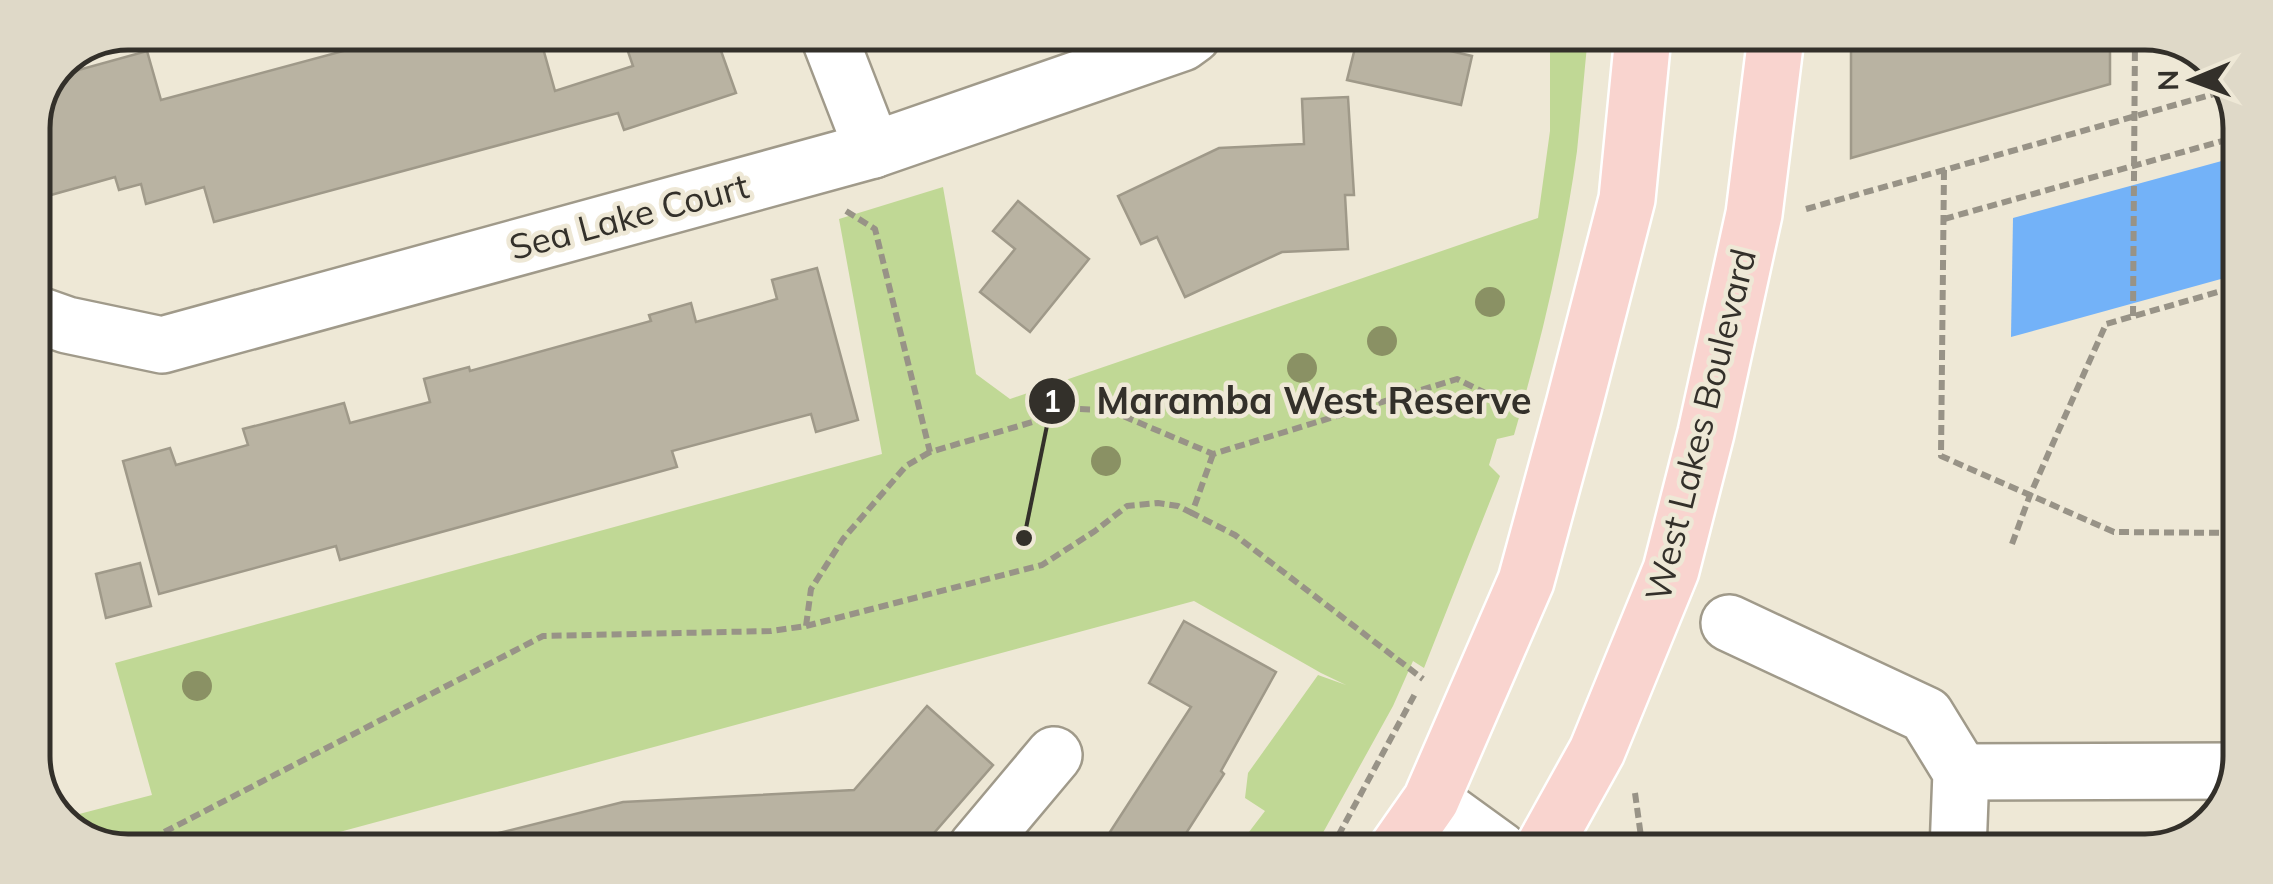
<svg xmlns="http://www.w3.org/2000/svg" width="2273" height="884" font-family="Mulish,sans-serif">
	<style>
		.green { fill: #c0d895 }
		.water { fill: #73b2f8 }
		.building { fill: #b9b3a2; stroke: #9f9989; stroke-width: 2.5 }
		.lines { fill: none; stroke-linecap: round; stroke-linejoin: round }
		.minor-casing { stroke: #a09a8a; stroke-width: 60 }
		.major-casing { stroke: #fff; stroke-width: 60 }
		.path { stroke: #989387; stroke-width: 6; stroke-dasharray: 10 5; stroke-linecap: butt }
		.minor { stroke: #fff; stroke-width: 55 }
		.major { stroke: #f9d4cf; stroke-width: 55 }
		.tree { fill: #8a9164 }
		.labels { text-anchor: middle; stroke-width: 9; stroke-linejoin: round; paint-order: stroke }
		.street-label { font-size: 35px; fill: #33302a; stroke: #eee8d6 }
		.rim { fill: none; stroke: #33302a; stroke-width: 5 }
		.leader { fill: none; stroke: #33302a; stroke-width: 4 }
		.callout-dot { fill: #33302a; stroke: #eee8d6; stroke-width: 4 }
		.mark-label { font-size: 30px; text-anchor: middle; font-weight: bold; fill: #fff }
		.callout-label { font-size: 38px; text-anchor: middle; font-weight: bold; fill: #33302a; stroke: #eee8d6; stroke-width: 9; stroke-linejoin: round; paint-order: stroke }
	</style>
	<rect width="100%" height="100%" fill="#eee8d6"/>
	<!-- green -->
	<path class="green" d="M1550,36H1588C1584,74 1581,113 1577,151C1564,246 1541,342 1514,435L1497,439L1489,465L1500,476L1424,668L1413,661L1393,706L1314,849H1236L1265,811L1245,798L1248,773L1318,675L1346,685L1321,673L1194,601L284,847L97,846L60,819L152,795L115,663L882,454L839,219L943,187L976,374L1010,399L1538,218L1550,131Z"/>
	<!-- water -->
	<polygon class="water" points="2240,156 2239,274 2011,337 2013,218"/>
	<!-- building -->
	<g class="building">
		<polygon points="410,33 539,34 555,91 633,66 622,34 715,34 736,93 624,130 618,113 214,222 204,187 146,204 141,184 119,190 115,177 33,200 33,123 53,77 147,51 161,100"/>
		<polygon points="1358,36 1431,36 1429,46 1472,56 1461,105 1347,80"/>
		<polygon points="1851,37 2110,38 2110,84 1851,158"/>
		<polygon points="1348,97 1354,195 1345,195 1348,249 1282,252 1185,297 1157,237 1141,244 1118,196 1219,148 1304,144 1302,99"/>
		<polygon points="1018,201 1089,259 1030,332 980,292 1015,249 993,231"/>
		<polygon points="817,268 858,420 816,432 811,414 672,451 677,467 340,560 336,546 159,594 123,461 170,448 176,465 248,445 243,429 344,403 350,423 430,402 424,379 469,367 470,371 651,321 649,315 691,303 696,322 777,299 772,280"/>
		<polygon points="140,563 151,606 106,618 96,574"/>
		<polygon points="1184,621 1276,672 1221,771 1224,774 1176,849 1099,849 1191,707 1149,683"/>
		<polygon points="927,706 993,765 921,848 501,847 499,833 623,802 854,790"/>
	</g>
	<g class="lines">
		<!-- minor casing -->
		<g class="minor-casing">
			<g id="minor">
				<polyline points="828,34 873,150"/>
				<polyline points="33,313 67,325 162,345 873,150 1182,43 1193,35"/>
				<polyline points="1729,623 1926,715 1961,772 1958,851"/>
				<polyline points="1961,772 2235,771"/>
				<polyline points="1431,800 1500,850"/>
				<polyline points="976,848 1054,755"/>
			</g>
		</g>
		<!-- major casing -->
		<g class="major-casing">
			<g id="major">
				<polyline points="1396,850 1431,800 1526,581 1574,405 1627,199 1643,36"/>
				<polyline points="1542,850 1597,751 1671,570 1706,433 1754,214 1776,37"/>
			</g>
		</g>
		<!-- path -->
		<g class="path">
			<polyline points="1944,170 1941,456 2114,532 2237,533"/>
			<polyline points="1806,209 2228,90"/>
			<polyline points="846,211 875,229 930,452 1077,409 1109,410 1213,454 1457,379 1520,410"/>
			<polyline points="1944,219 2240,136"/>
			<polyline points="2133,316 2135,38"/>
			<polyline points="1213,454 1192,513 1235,535 1423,679"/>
			<polyline points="2012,544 2030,495 2106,324 2239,286"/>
			<polyline points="806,626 1042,565 1095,531 1127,506 1158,503 1178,506 1192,513"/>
			<polyline points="1635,793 1642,844"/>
			<polyline points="122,846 147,841 543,636 771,631 806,626 811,589 843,539 906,466 930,452"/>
			<polyline points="1331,849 1416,692"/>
		</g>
		<!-- minor -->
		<use href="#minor" class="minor"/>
		<!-- major -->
		<use href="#major" class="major"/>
	</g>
	<!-- trees -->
	<g class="tree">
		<circle cx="1490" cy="302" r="15"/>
		<circle cx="1382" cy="341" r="15"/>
		<circle cx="1302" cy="368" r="15"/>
		<circle cx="1106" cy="461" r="15"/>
		<circle cx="197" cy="686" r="15"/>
	</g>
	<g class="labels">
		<!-- street labels -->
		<g class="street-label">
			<text transform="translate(629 217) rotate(-15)" y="12">Sea Lake Court</text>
			<text transform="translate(1701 425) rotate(-76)" y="12">West Lakes Boulevard</text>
		</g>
	</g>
	<!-- crop -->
	<path d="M0 0H2273V884H0ZM128 50H2145A78 78 0 0 1 2223 128V756A78 78 0 0 1 2145 834H128A78 78 0 0 1 50 756V128A78 78 0 0 1 128 50Z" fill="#dfd9c8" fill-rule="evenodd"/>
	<path class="rim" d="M128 50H2145A78 78 0 0 1 2223 128V756A78 78 0 0 1 2145 834H128A78 78 0 0 1 50 756V128A78 78 0 0 1 128 50Z"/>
	<!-- callouts -->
	<path class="leader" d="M1024 538L1052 401"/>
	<g class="callout-dot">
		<circle cx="1024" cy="538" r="10"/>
		<circle cx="1052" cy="401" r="25"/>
	</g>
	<g class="mark-label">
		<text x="1052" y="412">1</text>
	</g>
	<g class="callout-label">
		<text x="1314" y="414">Maramba West Reserve</text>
	</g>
	<!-- north arrow -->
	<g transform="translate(2193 80) rotate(269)" stroke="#eee8d6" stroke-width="8" paint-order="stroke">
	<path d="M0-8L18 38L0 25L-18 38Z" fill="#33302a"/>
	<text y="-15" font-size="28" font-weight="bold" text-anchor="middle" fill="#33302a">N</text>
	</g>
</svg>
